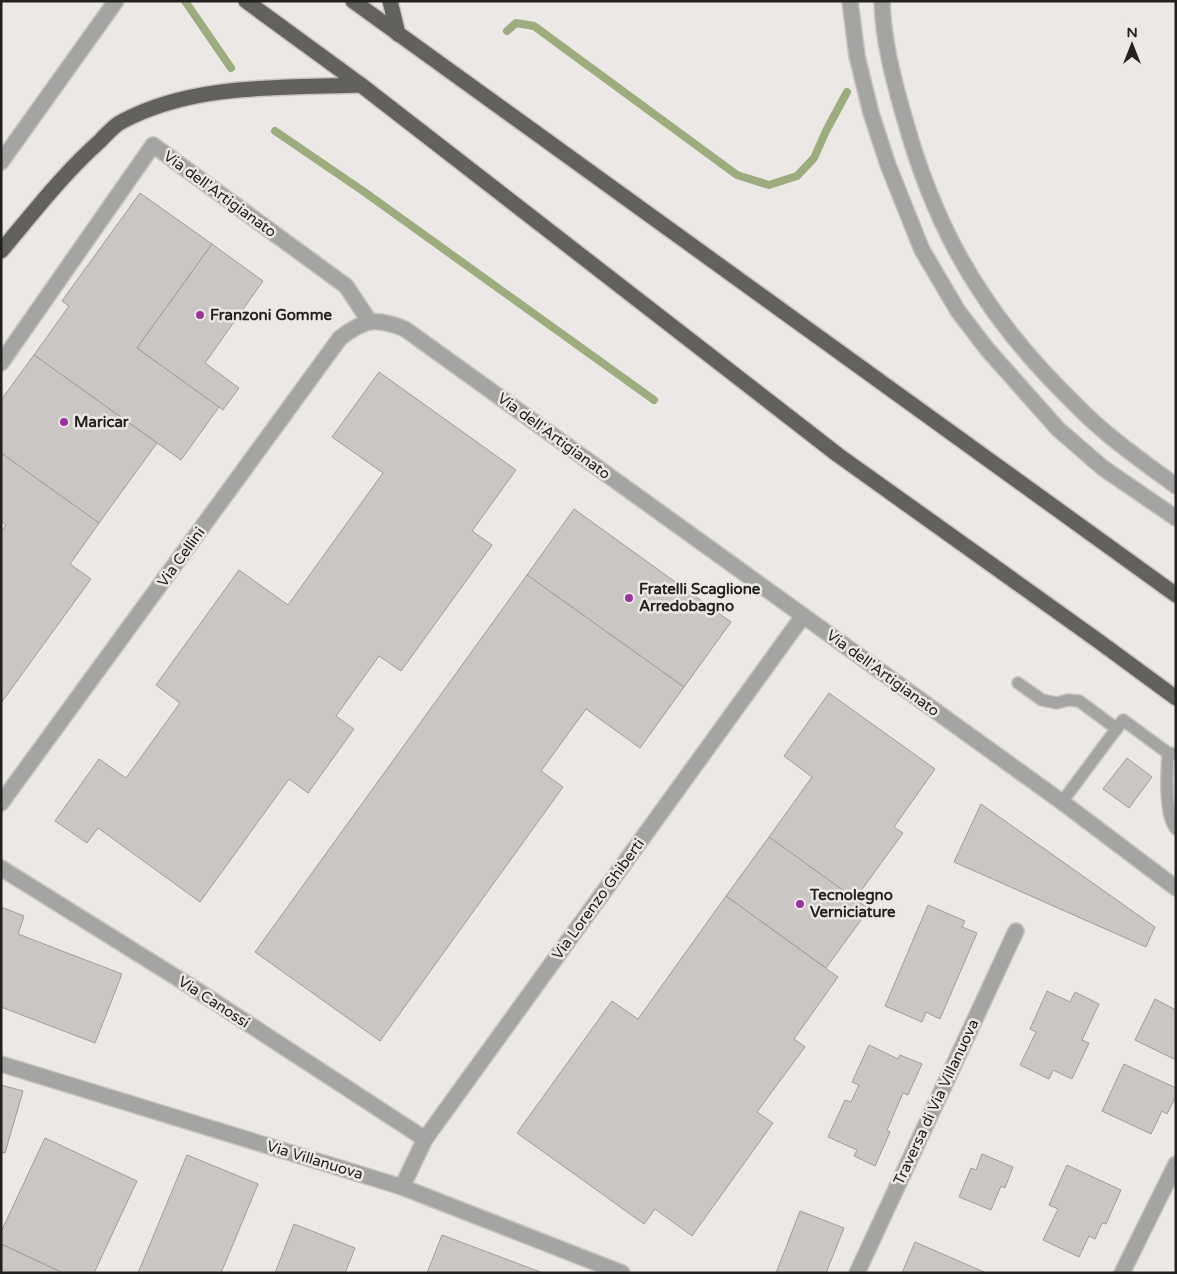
<svg xmlns="http://www.w3.org/2000/svg" width="1177" height="1274" font-family="'Varela Round',sans-serif">
	<style>
		.lines { fill: none; stroke-linecap: round; stroke-linejoin: round }
		.stream { stroke: #9dac7f; stroke-width: 8 }
		.building { fill: #cac6c4; stroke: #a09c9a }
		.service-casing { stroke: #c7c4c2; stroke-width: 14 }
		.minor-casing { stroke: #c7c4c2; stroke-width: 18 }
		.tertiary-casing { stroke: #c7c4c2; stroke-width: 18 }
		.trunk-casing { stroke: #c7c4c2; stroke-width: 18 }
		.service { stroke: #a4a4a2; stroke-width: 11 }
		.minor { stroke: #a4a4a2; stroke-width: 15 }
		.tertiary { stroke: #a4a4a2; stroke-width: 15 }
		.trunk { stroke: #62615e; stroke-width: 15 }
		.poi-dot { fill: #97359b; stroke: #ebe8e5; stroke-width: 2 }
		.labels { text-anchor: middle; stroke-width: 5; stroke-linejoin: round; paint-order: stroke }
		.street-label { font-size: 15px; fill: #222120; stroke: #ebe8e5 }
		.poi-label { font-size: 15px; font-weight: bold; fill: #222120; stroke: #ebe8e5; text-anchor: start }
	</style>
	<rect width="100%" height="100%" fill="#ebe8e5"/>
	<g class="lines">
		<!-- stream -->
		<g class="stream">
			<polyline points="185,1 231,68"/>
			<polyline points="507,31 516,23 534,26 737,175 769,185 797,176 814,158 826,131 847,92"/>
			<polyline points="275,131 363,191 654,400"/>
		</g>
	</g>
	<!-- building -->
	<g class="building">
		<polygon points="140,193 212,244 137,348 219,407 181,460 34,355 69,306 62,301"/>
		<polygon points="212,244 263,281 205,363 239,388 223,410 137,348"/>
		<polygon points="34,355 157,443 99,523 1,453 1,400"/>
		<polygon points="379,372 516,470 472,531 492,545 401,671 379,656 336,716 354,729 308,793 289,779 200,902 98,828 87,843 55,821 99,759 126,778 180,703 156,685 239,570 288,605 383,473 332,437"/>
		<polygon points="1,453 99,523 70,564 91,579 1,703 1,532 6,525 1,521"/>
		<polygon points="574,509 731,622 684,687 527,575"/>
		<polygon points="527,575 684,687 640,748 586,709 541,771 563,787 380,1041 255,952"/>
		<polygon points="829,693 935,769 894,827 903,833 855,899 769,837 812,777 784,756"/>
		<polygon points="1127,758 1152,777 1129,808 1103,789"/>
		<polygon points="981,804 1155,927 1146,947 954,862"/>
		<polygon points="769,837 869,909 826,968 726,896"/>
		<polygon points="726,896 838,977 794,1039 805,1047 757,1112 773,1123 692,1236 655,1209 644,1224 517,1133 612,1001 638,1019"/>
		<polygon points="928,905 965,921 962,927 977,933 940,1019 926,1012 922,1022 885,1006"/>
		<polygon points="1,907 24,916 18,934 122,974 95,1043 1,1007"/>
		<polygon points="1047,991 1070,1002 1075,992 1099,1004 1082,1040 1089,1043 1072,1079 1053,1070 1049,1079 1020,1065 1036,1032 1030,1029"/>
		<polygon points="1155,999 1176,1010 1176,1060 1135,1040"/>
		<polygon points="869,1045 898,1059 900,1055 922,1064 908,1095 903,1093 887,1130 890,1132 875,1166 854,1156 857,1150 828,1137 845,1100 851,1102 859,1085 852,1082"/>
		<polygon points="1124,1064 1176,1088 1176,1096 1167,1114 1162,1111 1151,1134 1102,1111"/>
		<polygon points="1,1085 23,1091 5,1153 1,1152"/>
		<polygon points="45,1138 137,1181 94,1273 63,1273 1,1244 1,1232"/>
		<polygon points="982,1154 1013,1167 1005,1188 1001,1186 991,1210 959,1197 971,1168 976,1170"/>
		<polygon points="187,1155 258,1184 221,1273 138,1273"/>
		<polygon points="1067,1165 1121,1190 1106,1224 1102,1223 1095,1239 1089,1236 1079,1257 1043,1240 1058,1209 1049,1205"/>
		<polygon points="800,1211 844,1228 826,1273 776,1273"/>
		<polygon points="294,1224 355,1248 345,1273 275,1273"/>
		<polygon points="442,1235 543,1273 427,1273"/>
		<polygon points="915,1242 984,1272 984,1273 902,1273"/>
		<polygon points="1,1244 63,1273 1,1273"/>
	</g>
	<g class="lines">
		<!-- service casing -->
		<g class="service-casing">
			<g id="service">
				<polyline points="1018,683 1042,700 1057,703 1068,700 1079,701 1117,729"/>
				<path d="M1168,753C1167,772 1164,815 1176,829"/>
				<polyline points="1062,802 1123,720 1168,753 1176,754"/>
			</g>
		</g>
		<!-- minor casing -->
		<g class="minor-casing">
			<g id="minor">
				<polyline points="1,363 153,145 346,286 370,322"/>
				<path d="M1,803L340,338C365,319 375,317 405,329L1062,802L1176,888"/>
				<polyline points="1,868 198,991 425,1139"/>
				<polyline points="1,1064 402,1187 622,1273"/>
				<polyline points="402,1187 425,1139 803,616"/>
				<polyline points="857,1273 1016,931"/>
				<polyline points="1122,1273 1176,1164"/>
			</g>
		</g>
		<!-- tertiary casing -->
		<g class="tertiary-casing">
			<g id="tertiary">
				<polyline points="850,1 857,56 871,113 888,165 922,250 958,311 987,349 1058,429 1103,468 1176,518"/>
				<path d="M882,1C883,41 894,82 905,120C922,181 947,242 983,295C1009,335 1042,372 1076,405C1106,436 1141,460 1176,486"/>
				<polyline points="1,162 116,1"/>
			</g>
		</g>
		<!-- trunk casing -->
		<g class="trunk-casing">
			<g id="trunk">
				<polyline points="246,1 361,85 838,455 1097,640 1176,698"/>
				<polyline points="353,1 1176,595"/>
				<polyline points="390,1 398,34"/>
				<path d="M1,251C33,213 63,174 100,141C107,134 114,125 123,121C194,83 282,88 361,85"/>
			</g>
		</g>
		<!-- service -->
		<use href="#service" class="service"/>
		<!-- minor -->
		<use href="#minor" class="minor"/>
		<!-- tertiary -->
		<use href="#tertiary" class="tertiary"/>
		<!-- trunk -->
		<use href="#trunk" class="trunk"/>
	</g>
	<!-- markers -->
	<g class="poi-dot">
		<circle cx="200" cy="315" r="5"/>
		<circle cx="64" cy="422" r="5"/>
		<circle cx="629" cy="598" r="5"/>
		<circle cx="800" cy="904" r="5"/>
	</g>
	<g class="labels">
		<!-- street labels -->
		<g class="street-label">
			<text transform="translate(220 194) rotate(36)" y="5">Via dell'Artigianato</text>
			<text transform="translate(554 436) rotate(36)" y="5">Via dell'Artigianato</text>
			<text transform="translate(181 557) rotate(-54)" y="5">Via Cellini</text>
			<text transform="translate(883 673) rotate(36)" y="5">Via dell'Artigianato</text>
			<text transform="translate(598 899) rotate(-54)" y="5">Via Lorenzo Ghiberti</text>
			<text transform="translate(214 1002) rotate(33)" y="5">Via Canossi</text>
			<text transform="translate(936 1102) rotate(-65)" y="5">Traversa di Via Villanuova</text>
			<text transform="translate(315 1160) rotate(17)" y="5">Via Villanuova</text>
		</g>
		<!-- poi labels -->
		<g class="poi-label">
			<text x="210" y="320">Franzoni Gomme</text>
			<text x="74" y="427">Maricar</text>
			<text x="639" y="594">Fratelli Scaglione<tspan x="639" dy="17">Arredobagno</tspan></text>
			<text x="810" y="900">Tecnolegno<tspan x="810" dy="17">Verniciature</tspan></text>
		</g>
	</g>
	<!-- border -->
	<rect width="1177" height="1274" fill="none" stroke="#222120" stroke-width="5"/>
	<!-- north arrow -->
	<g transform="translate(1132 45)" stroke="#ebe8e5" stroke-width="4" paint-order="stroke">
	<path d="M0-4L9 19L0 12L-9 19Z" fill="#222120"/>
	<text y="-8" font-size="14" font-weight="bold" text-anchor="middle" fill="#222120">N</text>
	</g>
</svg>
